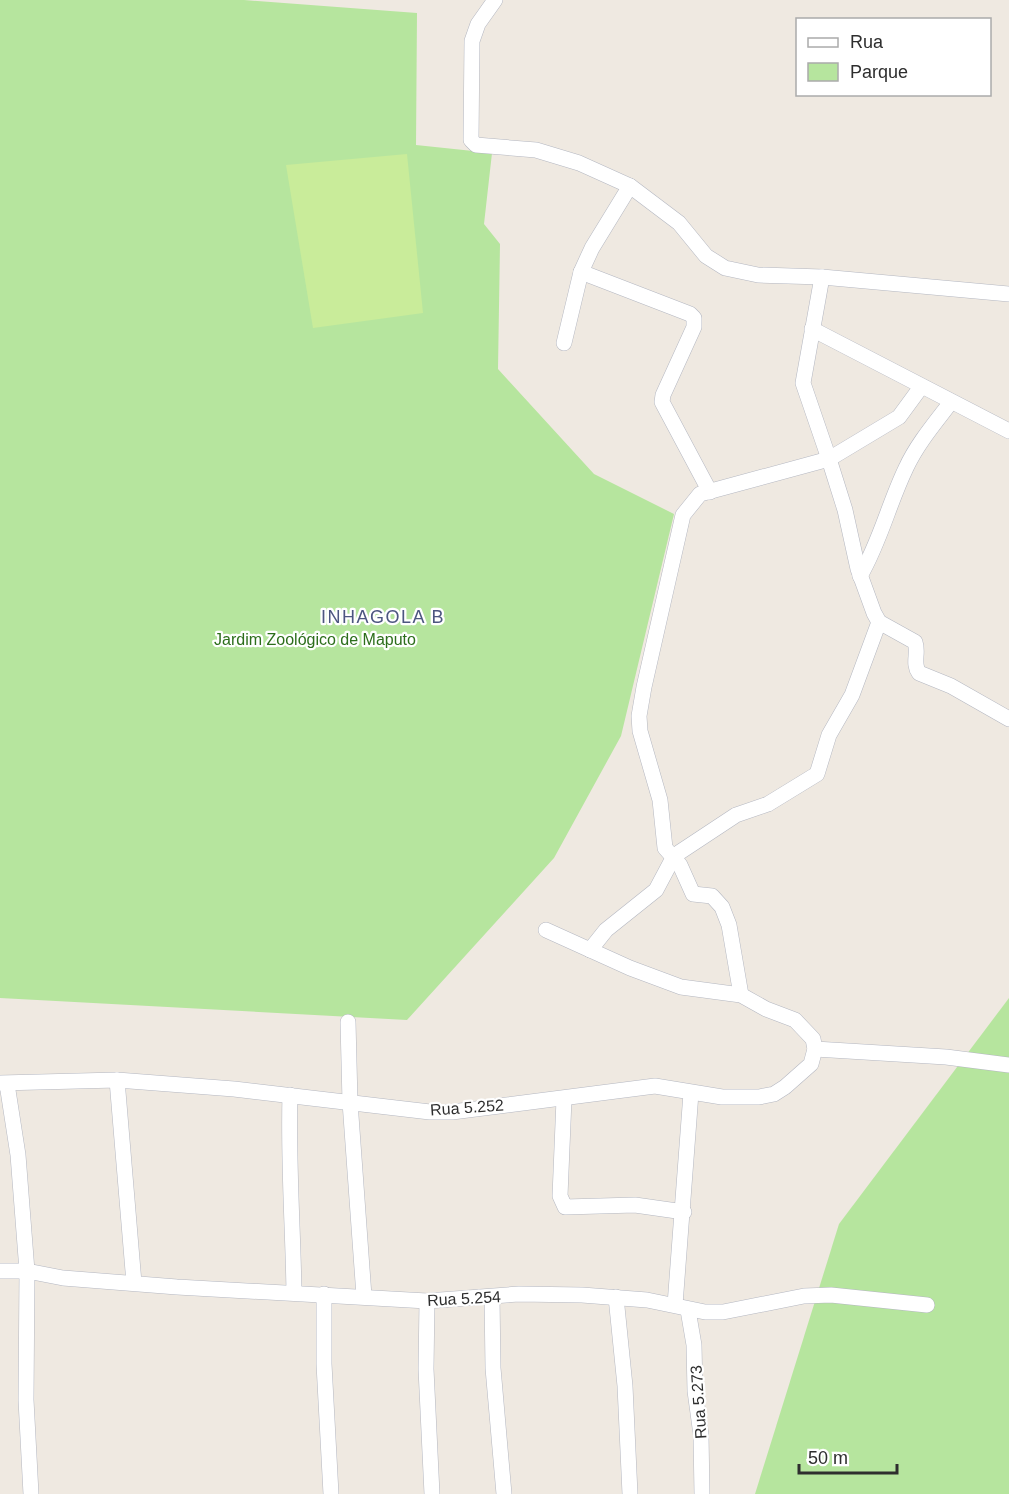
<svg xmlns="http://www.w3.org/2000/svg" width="1009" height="1494" font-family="Arial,sans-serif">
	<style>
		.green { fill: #b6e59e }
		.pitch { fill: #c9ec9a }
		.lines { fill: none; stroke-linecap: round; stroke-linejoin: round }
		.minor-casing { stroke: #b4b7c1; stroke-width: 16 }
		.minor { stroke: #fff; stroke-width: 15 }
		.labels { text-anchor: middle; stroke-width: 4.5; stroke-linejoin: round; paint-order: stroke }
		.park-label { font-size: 16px; fill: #2c6e1b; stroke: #fff }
		.street-label { font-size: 16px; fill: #2e2e2e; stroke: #fff }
		.neighbourhood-label { font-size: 18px; letter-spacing: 1.5px; fill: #4d5680; stroke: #fff }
	</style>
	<rect width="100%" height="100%" fill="#efe9e1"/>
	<!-- green -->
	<g class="green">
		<polygon points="0,0 244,0 417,13 416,145 492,153 484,224 500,244 498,369 594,474 674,514 621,736 554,858 407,1020 0,998"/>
		<polygon points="1009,998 1009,1494 755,1494 839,1224"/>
	</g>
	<!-- pitch -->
	<polygon class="pitch" points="407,154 423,313 313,328 286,165"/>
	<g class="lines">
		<!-- minor casing -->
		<g class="minor-casing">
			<g id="minor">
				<polyline points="495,0 478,24 472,41 471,140 476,145 536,150 579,163 630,186 679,223 706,256 725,268 758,275 822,277 1009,294"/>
				<polyline points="581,272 690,314 694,318 694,327 663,395 662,402 710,492"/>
				<path d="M822,277L803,383L829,459L845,510L858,569L874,613L879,622L915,642C919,653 912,663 919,673L951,686L1009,719"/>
				<polyline points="812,329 1009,431"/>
				<polyline points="564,343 581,272 592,248 630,186"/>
				<path d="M860,576C880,542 889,503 906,468C917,444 935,423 951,402"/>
				<polyline points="590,950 606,930 656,890 673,858 680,852 736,815 768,804 817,774 829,735 852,695 879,622"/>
				<polyline points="741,995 729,925 722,907 712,896 693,894 680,865 665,848 660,800 640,731 639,716 644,687 683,515 700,494 829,459 899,417 921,387"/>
				<polyline points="348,1022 350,1102 364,1296"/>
				<polyline points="815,1049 946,1057 1009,1065"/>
				<polyline points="117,1080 134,1283"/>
				<polyline points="0,1083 117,1080 234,1089 430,1112 452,1112 655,1086 722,1097 759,1097 774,1094 785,1087 811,1064 815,1049 813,1039 795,1020 766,1009 741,995 681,987 630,968 546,930"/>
				<polyline points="7,1084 18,1155 27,1271 26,1400 31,1494"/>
				<path d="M290,1095C288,1162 293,1227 294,1293"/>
				<polyline points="564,1099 560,1196 565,1207 635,1205 684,1212"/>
				<polyline points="0,1271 27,1271 63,1278 177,1287 427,1301 519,1294 582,1295 647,1300 705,1312 723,1312 804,1296 831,1295 927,1305"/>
				<polyline points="324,1294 324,1364 331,1494"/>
				<polyline points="492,1297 493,1368 504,1494"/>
				<polyline points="616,1297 625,1386 630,1494"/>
				<polyline points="427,1301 426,1369 432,1494"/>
				<polyline points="675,1305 691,1093"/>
				<polyline points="688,1310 694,1345 695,1391 701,1435 702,1494"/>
			</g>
		</g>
		<!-- minor -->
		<use href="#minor" class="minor"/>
	</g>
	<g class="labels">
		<!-- park labels -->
		<g class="park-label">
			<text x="315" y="645">Jardim Zoológico de Maputo</text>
		</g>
		<!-- street labels -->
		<g class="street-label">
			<text transform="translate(467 1107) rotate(-4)" y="6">Rua 5.252</text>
			<text transform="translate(464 1298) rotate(-3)" y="6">Rua 5.254</text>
			<text transform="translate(698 1402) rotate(-94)" y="6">Rua 5.273</text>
		</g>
		<!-- neighbourhood labels -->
		<g class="neighbourhood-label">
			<text x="383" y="623">INHAGOLA B</text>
		</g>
	</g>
	<!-- legend -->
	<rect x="796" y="18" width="195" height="78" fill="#ffffff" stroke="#ababab" stroke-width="1.5"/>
	<rect x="808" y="38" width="30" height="9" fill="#ffffff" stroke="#ababab" stroke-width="1.5"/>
	<text x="850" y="48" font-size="18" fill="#2e2e2e">Rua</text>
	<rect x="808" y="63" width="30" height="18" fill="#b6e59e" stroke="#ababab" stroke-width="1.5"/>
	<text x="850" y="78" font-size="18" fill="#2e2e2e">Parque</text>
	<!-- scale -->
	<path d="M799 1464v9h98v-9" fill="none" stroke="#2e2e2e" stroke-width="3"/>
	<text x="808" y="1464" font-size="18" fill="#2e2e2e" stroke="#ffffff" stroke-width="4.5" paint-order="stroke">50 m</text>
</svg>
